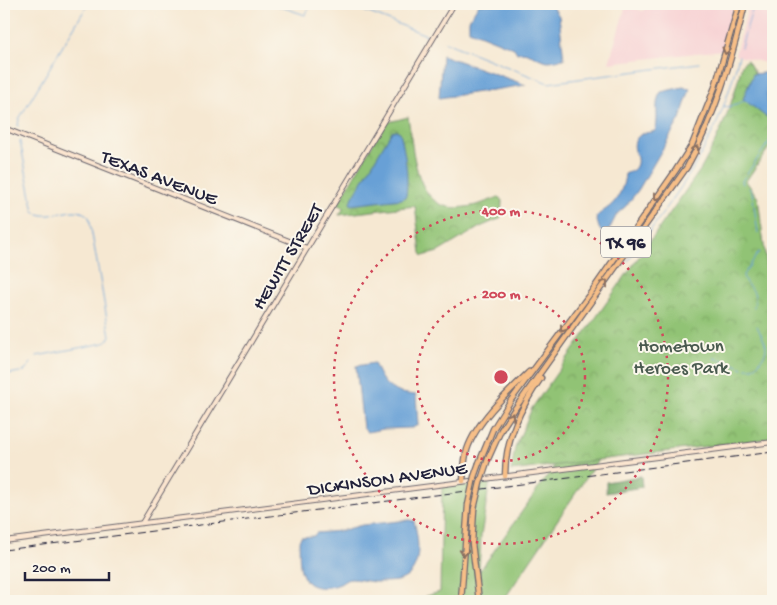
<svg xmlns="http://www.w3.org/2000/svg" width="777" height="605" font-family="'Gochi Hand',sans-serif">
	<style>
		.built { fill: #f7cfd2 }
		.grass { fill: #91c374; stroke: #5a7258 }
		.forest { fill: url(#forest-crowns); stroke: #4b6650 }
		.park { fill: url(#park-crowns); stroke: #5a7258 }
		.water { fill: #67a0d6; stroke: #446188 }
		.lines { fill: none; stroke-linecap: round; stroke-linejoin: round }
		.stream { stroke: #67a0d6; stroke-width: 1 }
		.secondary-casing { stroke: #6c6770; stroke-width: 6 }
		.primary-casing { stroke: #6c6770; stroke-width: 7 }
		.secondary { stroke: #fbe5cf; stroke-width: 4 }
		.primary { stroke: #f6be87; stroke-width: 4.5 }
		.rail { stroke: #22223b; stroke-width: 1; stroke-dasharray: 8 4; stroke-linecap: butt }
		.primary-bridge-casing { stroke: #6c6770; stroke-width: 7; stroke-linecap: butt }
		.primary-bridge { stroke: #f6be87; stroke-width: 4.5 }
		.oneway { stroke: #8c7061 }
		.ring { fill: none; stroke: #d1495b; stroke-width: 2.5; stroke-dasharray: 2.5 5 }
		.labels { text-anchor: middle; stroke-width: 4; stroke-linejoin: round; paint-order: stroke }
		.shield { fill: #fbf7ec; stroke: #636270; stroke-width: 1 }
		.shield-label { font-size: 18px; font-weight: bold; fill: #22223b }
		.street-label { font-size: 19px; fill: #22223b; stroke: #fbf7ec }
		.park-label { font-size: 19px; fill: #495a4f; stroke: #fbf7ec }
		.centre { fill: #d1495b; stroke: #fbf7ec; stroke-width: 2.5 }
		.ring-label { font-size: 15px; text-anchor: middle; font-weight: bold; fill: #d1495b; stroke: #fbf7ec; stroke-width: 4; stroke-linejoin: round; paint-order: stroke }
	</style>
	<defs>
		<pattern id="forest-crowns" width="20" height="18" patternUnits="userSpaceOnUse" patternTransform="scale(1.25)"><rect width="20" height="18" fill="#74a966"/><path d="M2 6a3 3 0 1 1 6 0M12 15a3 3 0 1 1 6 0" fill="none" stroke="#5f8955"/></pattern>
		<pattern id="park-crowns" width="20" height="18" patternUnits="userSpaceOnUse" patternTransform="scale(1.25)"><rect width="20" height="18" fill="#91c374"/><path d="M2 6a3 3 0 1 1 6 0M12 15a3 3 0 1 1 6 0" fill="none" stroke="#7da765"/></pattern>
	</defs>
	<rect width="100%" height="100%" fill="#fbf7ec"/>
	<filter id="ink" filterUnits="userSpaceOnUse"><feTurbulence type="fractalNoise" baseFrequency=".02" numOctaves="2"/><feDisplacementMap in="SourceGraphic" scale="10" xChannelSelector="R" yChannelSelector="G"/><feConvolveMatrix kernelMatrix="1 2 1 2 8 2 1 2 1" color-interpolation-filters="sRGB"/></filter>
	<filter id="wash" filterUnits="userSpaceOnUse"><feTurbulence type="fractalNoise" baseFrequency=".0096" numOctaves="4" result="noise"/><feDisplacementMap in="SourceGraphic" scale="20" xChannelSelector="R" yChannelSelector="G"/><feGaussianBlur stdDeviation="1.12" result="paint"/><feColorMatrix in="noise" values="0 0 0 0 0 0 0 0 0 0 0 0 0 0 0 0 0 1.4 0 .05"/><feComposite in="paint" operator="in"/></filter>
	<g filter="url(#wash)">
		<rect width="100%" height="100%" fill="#f6e8d2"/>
		<!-- built -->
		<g class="built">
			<polygon points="647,4 735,4 723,50 609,63 626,5 643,11"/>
			<polygon points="749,4 773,4 773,65 735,55"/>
		</g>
		<!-- grass -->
		<polygon class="grass" points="598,460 503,601 426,601 426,596 440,592 442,486 490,480 481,536 479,572 555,465"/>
		<!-- forest -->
		<polygon class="forest" points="641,476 642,487 606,493 606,482"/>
		<!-- park -->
		<g class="park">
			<path d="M747,60L773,103V142L746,181L758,198L767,269L773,331V438L511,471L515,448L532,408L701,169C720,135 734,101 742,64Z"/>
			<path d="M408,117C414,151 414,215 465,207C477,206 488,201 499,197L502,201L501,217L499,219L480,227L438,252L423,256L421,253L415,206L339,215L344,208L338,204L385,123Z"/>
		</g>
		<!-- water -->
		<g class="water">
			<path d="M479,4H538L553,7L559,16L564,59C559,59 554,61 548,61C537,60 528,49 517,53L514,48L469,30V20Z"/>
			<polygon points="442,55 526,85 439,98"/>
			<polygon points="773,72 773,83 767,94 768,106 771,112 771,115 766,117 743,99 753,74"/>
			<path d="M683,87L690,89L680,119L639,189L626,206L617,214L608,232L603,234L599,228L596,217C600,213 605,210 609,207C619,199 624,186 625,174C629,172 633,171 635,168C643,157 626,146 640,135C644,132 650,133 655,131C660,118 653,103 661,92Z"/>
			<path d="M396,130L400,132C405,153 409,175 406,196L402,199L351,205L350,202L392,131Z"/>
			<path d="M374,363C383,386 391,393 416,395L418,425L412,428L384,429L367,432L363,428L356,366Z"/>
			<path d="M409,520L414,521C419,540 424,575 397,581C390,582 381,582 374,582C366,581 358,579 351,579C346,579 344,582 340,584C331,588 315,590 307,582C297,571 300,554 299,541L301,537L314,536L316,533L340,531L362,525Z"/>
		</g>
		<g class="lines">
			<!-- stream -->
			<g class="stream">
				<polyline points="273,4 305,15 312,4"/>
				<polyline points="346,4 429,36"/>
				<polyline points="445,42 548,83 699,63"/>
				<polyline points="741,47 754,4"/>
				<polyline points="724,106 728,107 744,101"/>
				<polyline points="18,126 19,119 88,4"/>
				<path d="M20,141L34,212C52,223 74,201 89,217L110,336L107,341L104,343L37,356"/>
				<polyline points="743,184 742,181 773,136"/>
				<polyline points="749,188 752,192 758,233"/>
				<path d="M628,261C656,221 688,183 709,139C723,113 731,85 739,56"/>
				<path d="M754,307C759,285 746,291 743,275L759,252"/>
				<polyline points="714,358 727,361 743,368"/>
				<path d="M746,368H754C772,348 767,347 757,326"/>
				<polyline points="4,375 25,371 31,363"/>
			</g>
		</g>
	</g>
	<g filter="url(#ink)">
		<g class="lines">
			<!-- secondary casing -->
			<g class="secondary-casing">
				<g id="secondary">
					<polyline points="4,128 307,248"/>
					<polyline points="142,523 454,4"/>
					<polyline points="4,541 773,442"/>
				</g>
			</g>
			<!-- primary casing -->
			<g class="primary-casing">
				<g id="primary">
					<path d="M488,459L501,430L516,407L687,167C716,115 731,61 745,4"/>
					<polyline points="479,463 493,429 511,400 592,291 676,170 692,145 715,87 739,4"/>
					<path d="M505,476C505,439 521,407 541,378"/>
					<path d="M463,481C464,471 464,460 467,450C476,422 507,393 529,372"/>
					<polyline points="474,509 472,543 479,601"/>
					<polyline points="461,601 468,505"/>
				</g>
			</g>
			<!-- secondary -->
			<use href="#secondary" class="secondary"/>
			<!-- primary -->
			<use href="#primary" class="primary"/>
			<!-- rail -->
			<polyline class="rail" points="4,550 773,452"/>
			<!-- primary-bridge casing -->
			<g class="primary-bridge-casing">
				<g id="primary-bridge">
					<polyline points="468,505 474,477 479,463"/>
					<polyline points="474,509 480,483 488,459"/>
				</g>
			</g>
			<!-- primary-bridge -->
			<use href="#primary-bridge" class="primary-bridge"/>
		</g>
		<!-- one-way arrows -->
		<defs><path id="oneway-chevron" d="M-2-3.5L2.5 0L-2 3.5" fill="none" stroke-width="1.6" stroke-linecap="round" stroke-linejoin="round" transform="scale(1.25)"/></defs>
		<g class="oneway">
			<use href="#oneway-chevron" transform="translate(726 51) rotate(105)"/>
			<use href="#oneway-chevron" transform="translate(696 149) rotate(-62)"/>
			<use href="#oneway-chevron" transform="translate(657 197) rotate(125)"/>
			<use href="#oneway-chevron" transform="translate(605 283) rotate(-54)"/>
			<use href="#oneway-chevron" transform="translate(563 329) rotate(126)"/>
			<use href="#oneway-chevron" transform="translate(511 416) rotate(-58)"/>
			<use href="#oneway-chevron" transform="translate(464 553) rotate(94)"/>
		</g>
	</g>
	<!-- distance rings -->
	<g class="ring">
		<circle cx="501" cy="377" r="84"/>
		<circle cx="501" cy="377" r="167"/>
	</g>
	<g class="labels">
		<!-- shield labels -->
		<rect class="shield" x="601" y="226.5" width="50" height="31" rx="4"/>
		<g class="shield-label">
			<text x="626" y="248">TX 96</text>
		</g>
		<!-- street labels -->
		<g class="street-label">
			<text transform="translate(160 176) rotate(21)" y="7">TEXAS AVENUE</text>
			<text transform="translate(286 256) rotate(-59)" y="7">HEWITT STREET</text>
			<text transform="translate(387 477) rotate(-8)" y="7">DICKINSON AVENUE</text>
		</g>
		<!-- park labels -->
		<g class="park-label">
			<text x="681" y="351">Hometown<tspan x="681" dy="22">Heroes Park</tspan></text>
		</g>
	</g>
	<circle cx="501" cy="377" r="8" class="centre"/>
	<g class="ring-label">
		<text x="501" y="215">400 m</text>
		<text x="501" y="298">200 m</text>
	</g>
	<!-- margin -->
	<rect width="777" height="605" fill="none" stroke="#fbf7ec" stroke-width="20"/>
	<!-- scale -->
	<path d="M25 572v8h84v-8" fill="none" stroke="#22223b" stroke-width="2.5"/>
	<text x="32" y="572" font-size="15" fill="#22223b" stroke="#fbf7ec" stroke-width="4" paint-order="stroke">200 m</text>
</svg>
